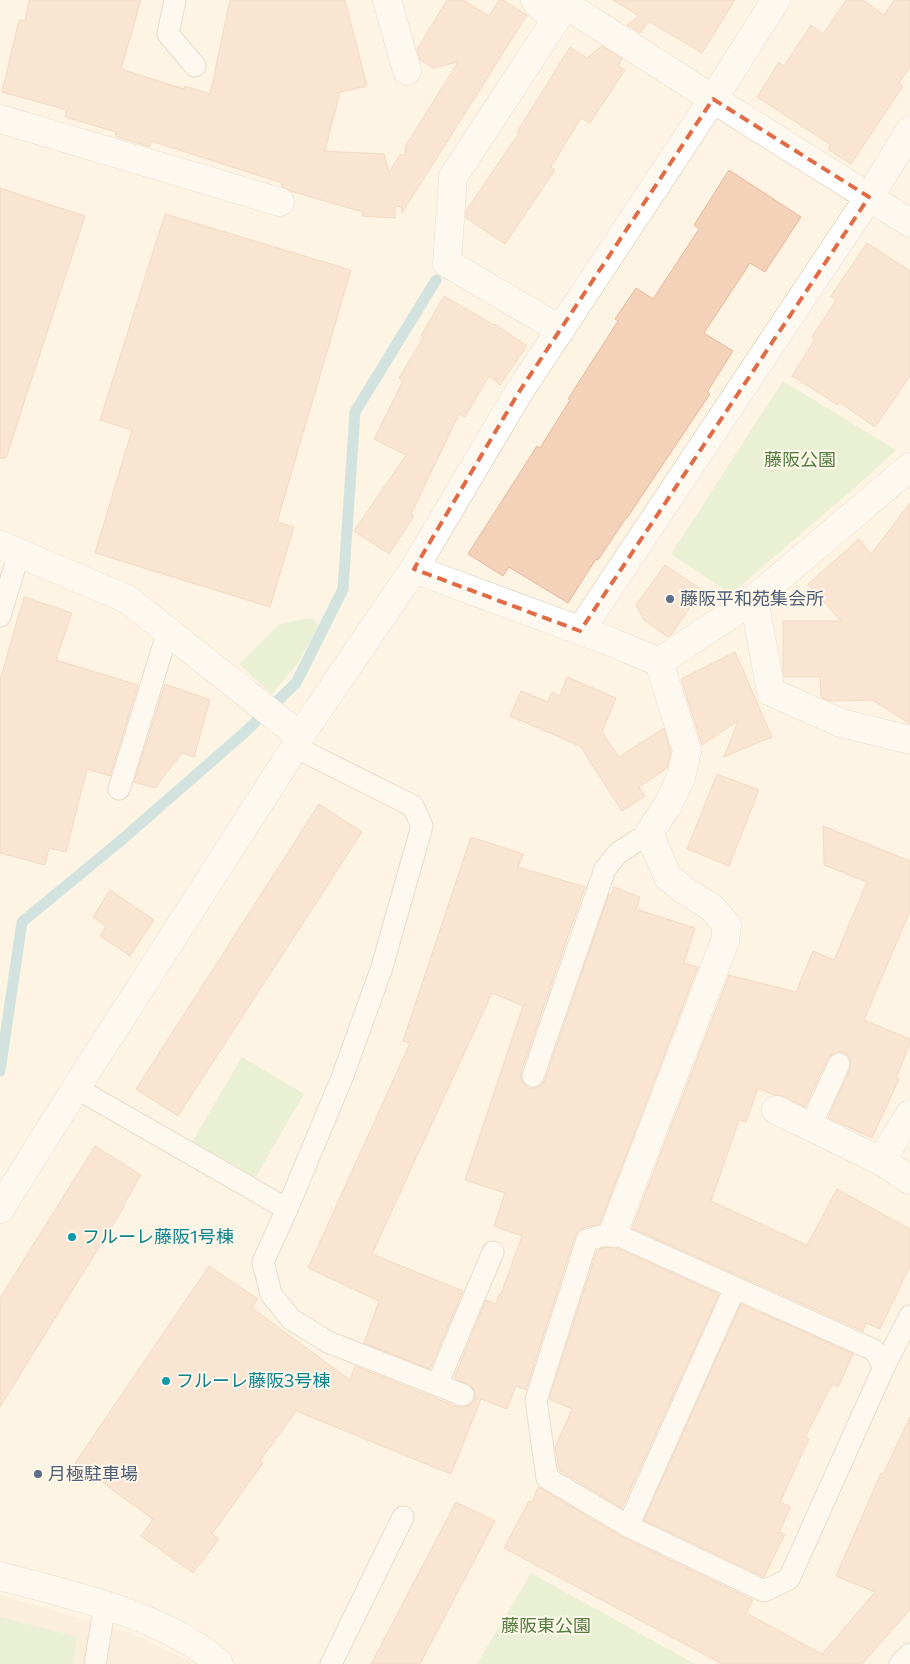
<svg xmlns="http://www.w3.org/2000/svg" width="910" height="1664" font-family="Commissioner,'Noto Sans JP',sans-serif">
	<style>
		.residential { fill: #f5e6d2 }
		.green { fill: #d2ebc2 }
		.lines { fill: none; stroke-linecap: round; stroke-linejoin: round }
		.stream { stroke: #9dcfda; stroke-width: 11 }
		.building { fill: #f4d2ba; stroke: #e7b99a }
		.lane-casing { stroke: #d1beac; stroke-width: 23 }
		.street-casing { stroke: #d1beac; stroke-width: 29 }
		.secondary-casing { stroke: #d4bdaa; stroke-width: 29 }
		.lane { stroke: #fff; stroke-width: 21 }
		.street { stroke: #fff; stroke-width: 28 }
		.secondary { stroke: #fff; stroke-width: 28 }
		.marked { fill: none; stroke: #e06b44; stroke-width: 4; stroke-dasharray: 10 6; stroke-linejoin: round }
		.service-dot { fill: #5c6f8a; stroke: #fff8eb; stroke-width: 2 }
		.culture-dot { fill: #0f9aa8; stroke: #fff8eb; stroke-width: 2 }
		.labels { text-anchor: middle; stroke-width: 4; stroke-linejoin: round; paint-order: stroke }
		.park-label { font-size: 18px; fill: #517d40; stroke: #fff8eb }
		.service-label { font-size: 18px; fill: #4e5e75; stroke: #fff8eb; text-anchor: start }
		.culture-label { font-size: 18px; fill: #0d838f; stroke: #fff8eb; text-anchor: start }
	</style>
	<rect width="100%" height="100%" fill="#fdf4e4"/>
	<!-- residential -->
	<polygon class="residential" points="0,1595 132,1634 197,1664 0,1664"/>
	<!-- green -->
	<g class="green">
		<polygon points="783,381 896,450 866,478 731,594 671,554"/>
		<polygon points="310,618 319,625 298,663 272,694 239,664 279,624"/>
		<polygon points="242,1057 304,1094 255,1178 192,1142"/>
		<polygon points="531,1573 695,1664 477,1664"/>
		<polygon points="0,1617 77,1637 73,1664 0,1664"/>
	</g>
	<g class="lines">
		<!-- stream -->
		<polyline class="stream" points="0,1071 22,922 118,843 244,733 296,683 343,589 355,412 436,280"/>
	</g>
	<!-- building -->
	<g class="building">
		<polygon points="29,0 141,0 121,69 184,89 185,86 210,94 230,0 345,0 367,86 340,92 325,151 384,154 389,172 400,155 405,155 406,145 458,62 433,68 420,60 417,49 447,0 463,0 489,16 499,0 503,0 527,15 402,213 402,207 395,206 395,218 362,216 363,212 290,191 281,186 282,183 151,141 150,147 115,136 116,132 65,117 67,110 2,92 19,20 25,21"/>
		<polygon points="613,0 735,0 702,53 648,21 640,33 627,25 639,16"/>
		<polygon points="846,0 863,0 884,15 894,0 910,0 910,67 899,83 903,86 851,164 828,149 831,145 757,97 779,62 784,66 811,25 823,34"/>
		<polygon points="602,46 622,59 618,66 625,70 590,123 581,118 551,167 555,170 505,244 466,218 466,211 519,133 517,132 570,47 587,58"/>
		<polygon points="729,170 801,217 765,272 750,263 704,333 733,351 707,392 710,394 627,518 626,518 598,560 596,559 568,603 509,567 503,576 468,554 537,446 540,448 570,400 568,399 618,321 615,319 636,288 653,299 699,229 694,225"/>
		<polygon points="0,188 85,216 6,458 0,458"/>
		<polygon points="165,214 351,270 277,522 294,527 270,607 95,553 132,430 100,420"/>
		<polygon points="867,243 910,271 910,376 875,427 839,402 838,405 792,376 815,339 812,337 836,300 831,296"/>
		<polygon points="444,296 494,325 495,324 527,346 500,385 489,376 465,417 459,414 411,514 414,516 389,554 354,531 406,455 374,439 403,381 399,378 423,338 421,336"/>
		<polygon points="910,503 910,724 872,700 829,701 821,697 820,677 784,677 783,672 783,621 841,621 808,584 859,539 871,554"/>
		<polygon points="665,565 702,590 671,635 668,637 644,620 636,605"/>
		<polygon points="24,597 72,613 56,660 138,685 110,776 87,769 66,852 49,848 45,865 0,853 0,680"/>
		<polygon points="735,652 772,737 724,757 738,721 702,745 681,679"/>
		<polygon points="567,677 616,698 602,732 619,757 664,728 671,752 667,768 639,787 645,796 622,811 580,746 510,716 521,691 548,702 552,692 560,696"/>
		<polygon points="165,684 210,700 194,757 182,753 155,788 134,782"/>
		<polygon points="717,774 759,790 729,866 687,849"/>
		<polygon points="319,804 362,832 178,1116 136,1089"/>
		<polygon points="823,826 910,861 910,911 864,1020 910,1039 910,1044 896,1078 899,1079 872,1138 828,1118 850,1069 851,1062 849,1057 844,1052 837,1052 832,1054 828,1058 805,1107 783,1096 774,1095 758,1088 746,1122 739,1120 711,1201 807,1245 837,1189 910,1229 910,1266 880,1329 866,1323 863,1331 632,1228 729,975 796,992 813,951 834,960 867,882 824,865"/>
		<polygon points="471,837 523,854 518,867 585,887 521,1072 521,1079 524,1084 528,1088 536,1088 542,1085 545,1080 609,894 611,895 614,887 640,897 636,909 695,928 684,963 698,967 600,1224 583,1228 578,1231 575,1236 526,1390 516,1386 507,1409 481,1399 451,1474 296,1411 260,1461 263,1463 212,1534 219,1539 193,1573 141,1536 153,1519 75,1463 209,1266 258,1299 252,1308 350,1380 355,1366 458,1407 464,1407 470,1405 475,1399 475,1393 472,1387 454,1378 486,1300 496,1304 500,1293 501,1294 522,1236 494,1226 505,1193 465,1180 523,1006 492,993 372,1254 463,1291 430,1369 364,1343 379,1301 308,1268 410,1043 403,1041"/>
		<polygon points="110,890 154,920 130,956 100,936 106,926 93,917"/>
		<polygon points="95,1146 141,1175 123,1206 124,1207 0,1407 0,1298"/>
		<polygon points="607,1247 616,1248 719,1294 622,1508 559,1470 555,1447 572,1409 549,1399 597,1250"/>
		<polygon points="741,1304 853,1354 838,1387 832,1384 805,1437 809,1439 780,1502 791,1507 779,1532 785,1534 764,1577 644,1520"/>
		<polygon points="910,1417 910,1610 862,1664 722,1664 504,1548 529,1501 532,1502 538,1487 622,1537 753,1600 746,1613 822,1654 875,1592 836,1576 881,1473 883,1474"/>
		<polygon points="456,1502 495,1521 420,1664 371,1664"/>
	</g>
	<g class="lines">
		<!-- lane casing -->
		<g class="lane-casing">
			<g id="lane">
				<polyline points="175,0 168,34 195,66"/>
				<polyline points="0,616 19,553"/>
				<polyline points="119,789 168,631"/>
				<polyline points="533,1076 605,869 618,853 649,833"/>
				<polyline points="76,1088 287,1209 342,1078 382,967 422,826 413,806 295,747"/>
				<polyline points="810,1127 839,1064"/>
				<polyline points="287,1209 263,1262 271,1294 291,1319 328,1342 463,1395"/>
				<polygon points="613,1233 874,1350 884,1367 789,1579 764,1591 628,1526 547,1478 536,1400 587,1240"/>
				<polyline points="884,1367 910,1316"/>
				<polyline points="437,1385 493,1252"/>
				<polyline points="628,1526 735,1288"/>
				<polyline points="95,1664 105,1605"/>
				<polyline points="331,1664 403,1517"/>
				<polyline points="900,1664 910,1654"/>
			</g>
		</g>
		<!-- street casing -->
		<g class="street-casing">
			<g id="street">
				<polyline points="387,0 407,71"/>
				<polyline points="535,0 555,21"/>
				<polyline points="568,6 713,99 910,223"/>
				<polyline points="0,119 280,202"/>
				<polyline points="561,330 447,263 453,177 555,21 571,0"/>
				<polyline points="0,545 127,599 300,736"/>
				<polyline points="414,569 606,640 659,662 754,599 910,467"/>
				<polyline points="754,599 771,692 841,723 910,740"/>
				<polyline points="580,631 869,197 910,131"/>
				<polyline points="776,1110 881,1161 910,1180"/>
				<polyline points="881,1161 910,1114"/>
				<polyline points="0,1209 76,1088 295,747 300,736 414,569 519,392 713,99 776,0"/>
				<polyline points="613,1233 725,941 727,925 711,907 684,890 668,877 649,833 668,805 681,777 687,751 659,662"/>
			</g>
		</g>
		<!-- secondary casing -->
		<g class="secondary-casing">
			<path id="secondary" d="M0,1576C63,1593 128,1607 185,1639C198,1647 209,1653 219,1664"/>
		</g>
		<!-- lane -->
		<use href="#lane" class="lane"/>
		<!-- street -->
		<use href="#street" class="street"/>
		<!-- secondary -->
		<use href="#secondary" class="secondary"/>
	</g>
	<!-- marked area -->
	<path d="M0 0H910V1664H0ZM713,99L869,197L580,631L414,569L519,392Z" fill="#fdf4e4" fill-opacity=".55" fill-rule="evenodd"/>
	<path class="marked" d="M713,99L869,197L580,631L414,569L519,392Z"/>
	<!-- markers -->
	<g class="service-dot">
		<circle cx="670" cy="599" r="5"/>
		<circle cx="38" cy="1474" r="5"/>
	</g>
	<g class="culture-dot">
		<circle cx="72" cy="1237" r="5"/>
		<circle cx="166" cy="1381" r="5"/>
	</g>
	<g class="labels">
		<!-- park labels -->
		<g class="park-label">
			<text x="800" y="466">藤阪公園</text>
			<text x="546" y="1632">藤阪東公園</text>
		</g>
		<!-- service labels -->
		<g class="service-label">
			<text x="680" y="605">藤阪平和苑集会所</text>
			<text x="48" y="1480">月極駐車場</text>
		</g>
		<!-- culture labels -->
		<g class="culture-label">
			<text x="82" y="1243">フルーレ藤阪1号棟</text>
			<text x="176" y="1387">フルーレ藤阪3号棟</text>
		</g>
	</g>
</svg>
